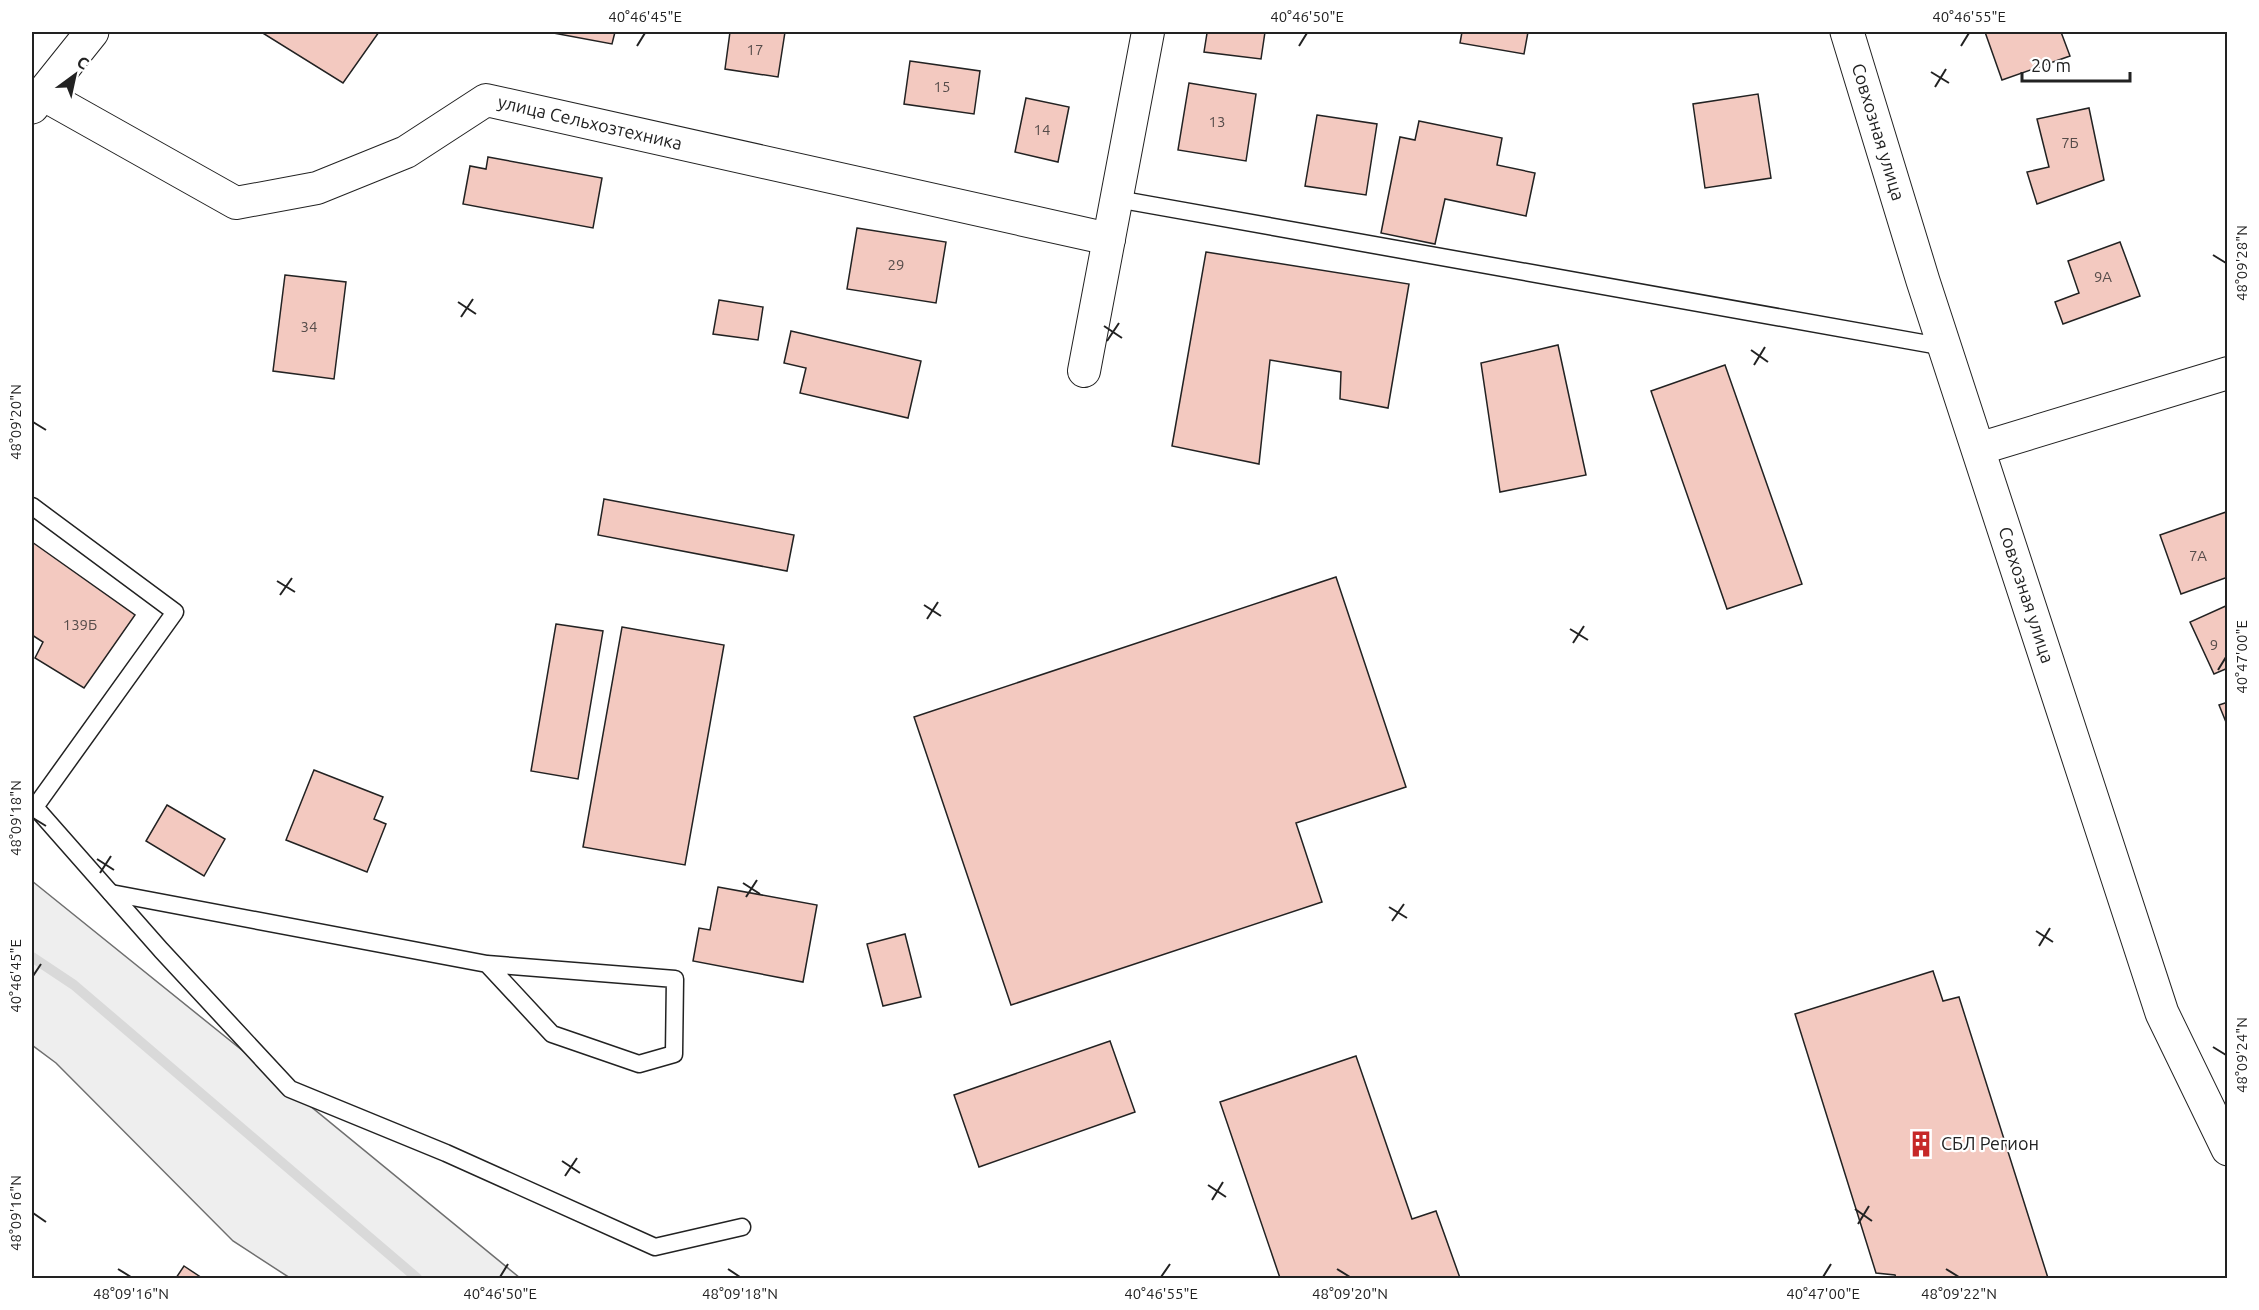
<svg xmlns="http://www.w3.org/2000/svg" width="2259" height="1310" font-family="Ubuntu,sans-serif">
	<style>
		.green { fill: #eee; stroke: #6f6f6f; stroke-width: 1.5 }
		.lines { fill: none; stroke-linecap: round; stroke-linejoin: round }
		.stream { stroke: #d9d9d9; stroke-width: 10 }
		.building { fill: #f3c9c0; stroke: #222; stroke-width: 1.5 }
		.lane-casing { stroke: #222; stroke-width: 19 }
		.street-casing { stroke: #222; stroke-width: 34 }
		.secondary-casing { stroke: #222; stroke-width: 35 }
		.lane { stroke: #fff; stroke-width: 16 }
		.street { stroke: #fff; stroke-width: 32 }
		.secondary { stroke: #fff; stroke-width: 33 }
		.ticks { fill: none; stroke: #222; stroke-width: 2 }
		.labels { text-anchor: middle; stroke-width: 4.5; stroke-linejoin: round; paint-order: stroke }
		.number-label { font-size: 15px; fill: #564c4a }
		.street-label { font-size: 18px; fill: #222; stroke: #fff }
		.poi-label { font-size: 18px; fill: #222; stroke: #fff; text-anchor: start }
		.neatline { fill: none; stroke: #222; stroke-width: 2 }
		.ticks-label { font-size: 15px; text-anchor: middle; fill: #222 }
	</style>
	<rect width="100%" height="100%" fill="#fff"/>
	<!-- green -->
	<polygon class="green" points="32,881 248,1055 520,1278 290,1278 233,1241 56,1063 32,1045"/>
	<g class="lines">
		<!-- stream -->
		<polyline class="stream" points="32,957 74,985 417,1278"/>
	</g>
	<!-- building -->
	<g class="building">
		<polygon points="261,32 379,32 343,83"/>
		<polygon points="548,32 615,32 612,44"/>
		<polygon points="730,32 785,32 778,77 725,69"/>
		<polygon points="1204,32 1265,32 1261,59 1204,52 1207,33"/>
		<polygon points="1462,32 1528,32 1524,54 1460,43"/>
		<polygon points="1985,32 2061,32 2070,56 2002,80"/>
		<polygon points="910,61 980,71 974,114 904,104"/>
		<polygon points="1189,83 1256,94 1246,161 1178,150"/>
		<polygon points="1758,94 1771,178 1705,188 1693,104"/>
		<polygon points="1026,98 1069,107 1058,162 1015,152"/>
		<polygon points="2089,108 2104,180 2037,204 2027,172 2049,167 2037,119"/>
		<polygon points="1317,115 1377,124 1366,195 1305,186"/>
		<polygon points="1419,121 1502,138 1497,165 1535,173 1526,216 1445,199 1435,244 1381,233 1400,137 1415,140"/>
		<polygon points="488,157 602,178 593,228 463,204 470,166 486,169"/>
		<polygon points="857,228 946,242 936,303 847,289"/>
		<polygon points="2120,242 2140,296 2063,324 2055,302 2079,293 2068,261"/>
		<polygon points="1206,252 1409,284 1388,408 1340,399 1341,372 1270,360 1259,464 1172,446"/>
		<polygon points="285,275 346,282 334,379 273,371"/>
		<polygon points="719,300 763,307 758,340 713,334"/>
		<polygon points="791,331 921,361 908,418 800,393 806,368 784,363"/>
		<polygon points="1558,345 1586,475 1500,492 1481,363"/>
		<polygon points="1725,365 1802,584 1727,609 1651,391"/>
		<polygon points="604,499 794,535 787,571 598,535"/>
		<polygon points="2226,512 2228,517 2228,577 2181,594 2160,535"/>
		<polygon points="32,542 135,615 84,688 35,658 43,642 32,635"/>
		<polygon points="1336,577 1406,787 1296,823 1322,902 1011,1005 914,717"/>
		<polygon points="2228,605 2228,668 2214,674 2190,622"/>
		<polygon points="556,624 603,631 578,779 531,771"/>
		<polygon points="622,627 724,645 685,865 583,847"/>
		<polygon points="2228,702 2228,727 2219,705"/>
		<polygon points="314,770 383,797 374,819 386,824 367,872 286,840"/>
		<polygon points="167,805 225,839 204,876 146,841"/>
		<polygon points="718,887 817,905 803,982 693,961 699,928 710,930"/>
		<polygon points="905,934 921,997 883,1006 867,944"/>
		<polygon points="1933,971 1943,1001 1959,997 2048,1278 1896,1278 1895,1275 1876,1273 1795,1014"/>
		<polygon points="1110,1041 1135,1112 979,1167 954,1095"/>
		<polygon points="1356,1056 1412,1219 1436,1211 1460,1278 1280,1278 1220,1102"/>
		<polygon points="184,1266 202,1278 176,1278"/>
	</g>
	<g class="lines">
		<!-- lane casing -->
		<g class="lane-casing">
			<g id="lane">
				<polyline points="1117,199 1945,347"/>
				<polyline points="32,506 175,612 35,807 32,804"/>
				<polyline points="35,807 161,950 290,1089 446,1153 655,1247 742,1227"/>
				<polyline points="111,893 487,964 675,979 674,1054 639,1064 552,1034 487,964"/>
			</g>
		</g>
		<!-- street casing -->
		<g class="street-casing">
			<g id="street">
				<polyline points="42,94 236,203 317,188 406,152 486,100 1109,239"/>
				<polyline points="1084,371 1148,32"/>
				<polyline points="1978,449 2228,373"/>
			</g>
		</g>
		<!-- secondary casing -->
		<g class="secondary-casing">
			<g id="secondary">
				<polyline points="1847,32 1923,281 2162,1013 2228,1149"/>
				<polyline points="32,107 92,32"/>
			</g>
		</g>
		<!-- lane -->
		<use href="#lane" class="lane"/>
		<!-- street -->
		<use href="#street" class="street"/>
		<!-- secondary -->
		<use href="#secondary" class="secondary"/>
	</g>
	<!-- ticks -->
	<path class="ticks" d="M637,46L645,33M1299,46L1307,33M1961,46L1969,33M1931,72L1949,83M1935,87L1946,69M2213,255L2226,263M458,302L476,314M461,317L473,299M1104,326L1122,338M1107,341L1119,323M1751,350L1768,362M1754,365L1765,347M33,422L46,430M277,581L295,592M280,595L292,578M924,605L941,616M927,619L938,602M1570,629L1588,640M1573,643L1584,626M2218,670L2226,657M33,818L46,826M97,859L114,870M100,873L111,856M743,883L760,894M746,897L757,880M1389,907L1407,918M1392,921L1404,904M2036,931L2053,942M2039,946L2050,928M33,976L41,964M2213,1047L2226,1055M562,1161L580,1173M565,1176L577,1158M1208,1185L1226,1197M1212,1200L1223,1182M1855,1209L1872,1221M33,1213L46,1222M1858,1224L1869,1206M118,1269L131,1277M728,1269L740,1277M1337,1269L1350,1277M1946,1269L1959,1277M500,1277L508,1264M1161,1277L1170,1264M1823,1277L1831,1264"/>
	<!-- icons -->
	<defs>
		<g id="building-bare" transform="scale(2.07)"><path d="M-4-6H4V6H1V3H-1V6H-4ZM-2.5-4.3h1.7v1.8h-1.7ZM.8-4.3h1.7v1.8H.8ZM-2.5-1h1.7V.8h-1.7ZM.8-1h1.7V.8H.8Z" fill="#c62828" stroke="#fff" stroke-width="2.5" paint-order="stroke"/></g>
	</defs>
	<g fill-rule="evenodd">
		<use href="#building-bare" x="1921" y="1144"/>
	</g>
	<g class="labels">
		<!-- number labels -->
		<g class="number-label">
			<text x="755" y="55">17</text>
			<text x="942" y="92">15</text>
			<text x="1217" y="127">13</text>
			<text x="1042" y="135">14</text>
			<text x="2070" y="148">7Б</text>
			<text x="896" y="270">29</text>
			<text x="2103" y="282">9А</text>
			<text x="309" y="332">34</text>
			<text x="2198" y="561">7А</text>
			<text x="80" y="630">139Б</text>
			<text x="2214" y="650">9</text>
		</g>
		<!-- street labels -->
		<g class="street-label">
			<text transform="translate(590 123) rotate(13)" y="6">улица Сельхозтехника</text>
			<text transform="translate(1878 132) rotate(73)" y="6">Совхозная улица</text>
			<text transform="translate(2026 595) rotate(72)" y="6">Совхозная улица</text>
		</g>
		<!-- poi labels -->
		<g class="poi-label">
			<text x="1941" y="1150">СБЛ Регион</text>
		</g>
	</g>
	<!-- border -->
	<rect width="2259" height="1310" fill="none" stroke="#ffffff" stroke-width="66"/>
	<!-- north arrow -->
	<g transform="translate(75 75) rotate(33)" stroke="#ffffff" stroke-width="4.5" paint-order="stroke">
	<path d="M0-4.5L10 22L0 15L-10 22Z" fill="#222222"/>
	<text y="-9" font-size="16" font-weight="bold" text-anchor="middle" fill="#222222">С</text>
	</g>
	<!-- scale -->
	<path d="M2022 72v9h108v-9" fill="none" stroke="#222222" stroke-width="3"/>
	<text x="2031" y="72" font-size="18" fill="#222222" stroke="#ffffff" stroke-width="4.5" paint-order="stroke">20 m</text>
	<rect x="33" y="33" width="2193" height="1244" class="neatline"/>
	<g class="ticks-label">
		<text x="645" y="22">40°46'45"E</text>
		<text x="1307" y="22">40°46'50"E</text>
		<text x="1969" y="22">40°46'55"E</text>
		<text transform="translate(2242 263) rotate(-90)" y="5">48°09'28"N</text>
		<text transform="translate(16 422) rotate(-90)" y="5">48°09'20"N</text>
		<text transform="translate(2242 657) rotate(-90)" y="5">40°47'00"E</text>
		<text transform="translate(16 818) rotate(-90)" y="5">48°09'18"N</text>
		<text transform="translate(16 976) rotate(-90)" y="5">40°46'45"E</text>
		<text transform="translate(2242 1055) rotate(-90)" y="5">48°09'24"N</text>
		<text transform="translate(16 1213) rotate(-90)" y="5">48°09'16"N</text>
		<text x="131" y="1299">48°09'16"N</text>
		<text x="500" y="1299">40°46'50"E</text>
		<text x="740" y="1299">48°09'18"N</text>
		<text x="1161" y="1299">40°46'55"E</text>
		<text x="1350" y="1299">48°09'20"N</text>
		<text x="1823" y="1299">40°47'00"E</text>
		<text x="1959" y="1299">48°09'22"N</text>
	</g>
</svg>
